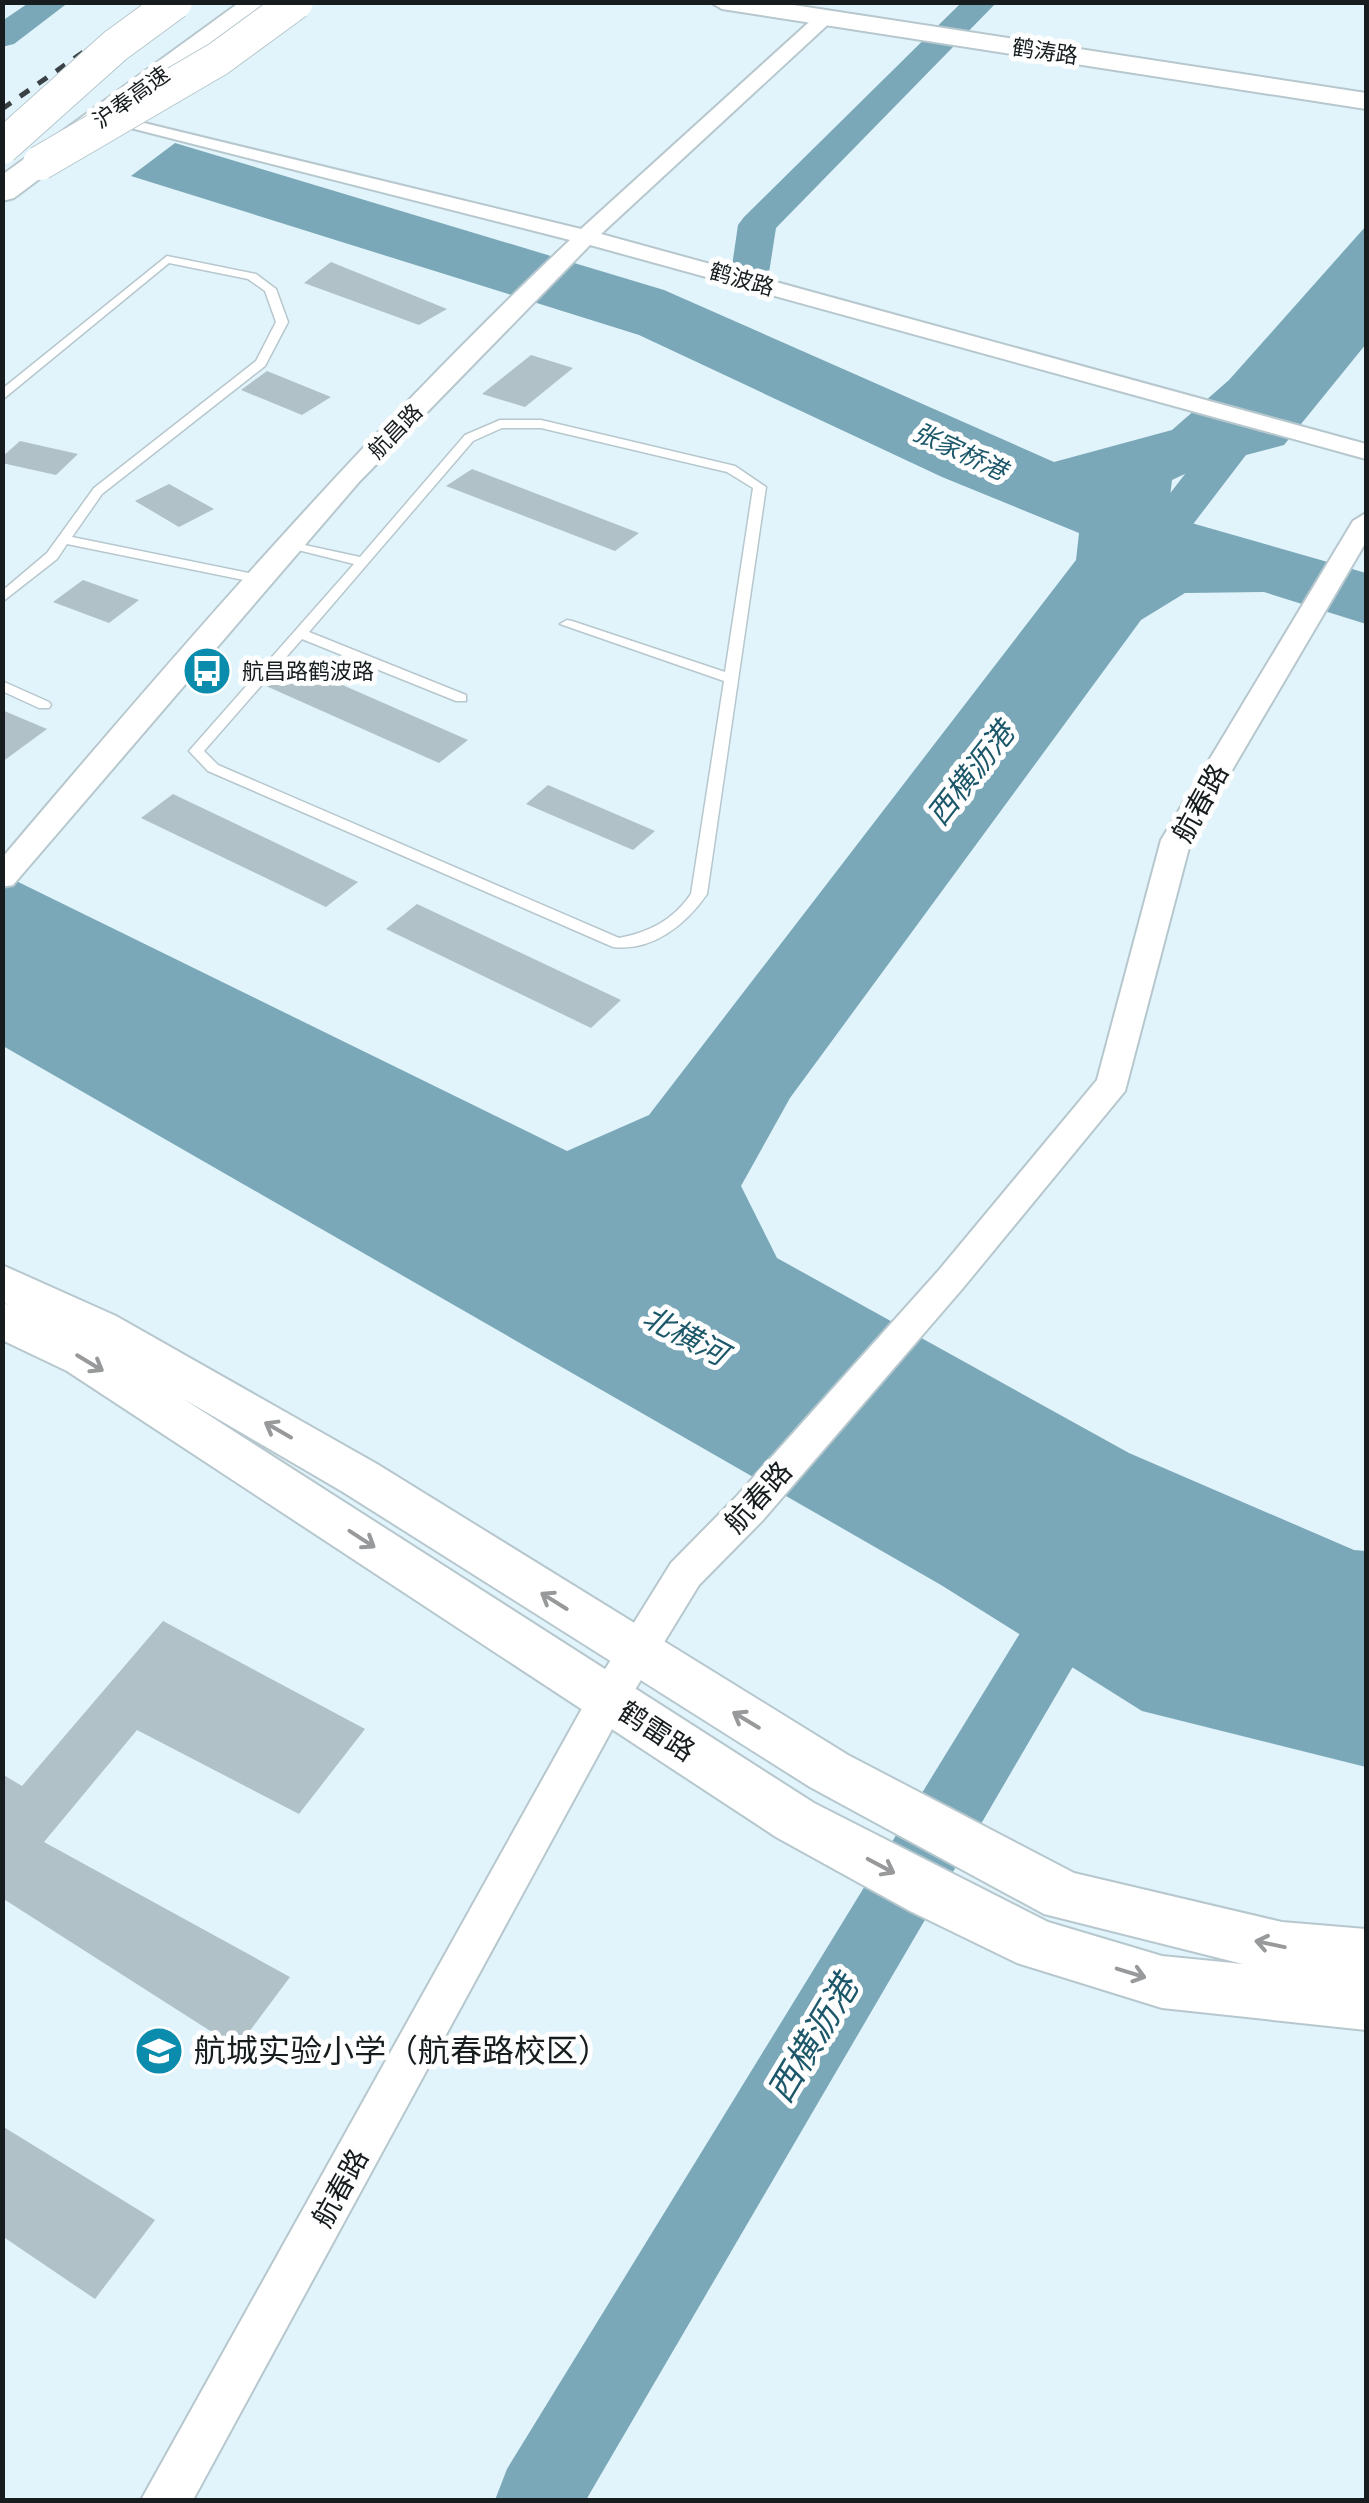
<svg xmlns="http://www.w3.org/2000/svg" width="1369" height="2503" font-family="Poppins,'Noto Sans SC',sans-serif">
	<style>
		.water { fill: #7aa8b8 }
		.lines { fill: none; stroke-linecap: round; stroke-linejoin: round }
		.river { fill: #7aa8b8; fill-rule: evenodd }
		.building { fill: #b0c1c8 }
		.service-casing { stroke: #b6c7cd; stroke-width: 3 }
		.minor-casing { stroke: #b6c7cd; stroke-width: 4 }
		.tertiary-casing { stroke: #b6c7cd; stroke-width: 4 }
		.motorway-casing { stroke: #b6c7cd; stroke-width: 4 }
		.service { fill: #fff; fill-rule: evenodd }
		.minor { fill: #fff; fill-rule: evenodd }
		.tertiary { fill: #fff; fill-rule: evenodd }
		.motorway { fill: #fff; fill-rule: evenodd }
		.rail { stroke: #394144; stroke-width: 5; stroke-dasharray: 11 11; stroke-linecap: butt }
		.motorway-bridge-casing { stroke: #b6c7cd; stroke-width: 36; stroke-linecap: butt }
		.motorway-bridge { stroke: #fff; stroke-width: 34 }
		.oneway { stroke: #97999a }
		.labels { text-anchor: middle; stroke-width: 10; stroke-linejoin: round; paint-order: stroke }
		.far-street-label { font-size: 22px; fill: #171d1f; stroke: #fefefe }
		.far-poi-label { font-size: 22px; fill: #171d1f; stroke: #fefefe; text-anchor: start }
		.far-water-label { font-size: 25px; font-style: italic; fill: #1c586a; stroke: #fefefe }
		.street-label { font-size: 28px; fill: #171d1f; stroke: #fefefe }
		.water-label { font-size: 30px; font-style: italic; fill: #1c586a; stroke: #fefefe }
		.near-poi-label { font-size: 32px; fill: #171d1f; stroke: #fefefe; text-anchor: start }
		.near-water-label { font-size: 35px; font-style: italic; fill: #1c586a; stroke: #fefefe }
	</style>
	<rect width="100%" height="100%" fill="#e2f4fb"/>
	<!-- water -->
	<polygon class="water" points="175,143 664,290 1054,462 1172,430 1229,380 1366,226 1366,344 1284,445 1200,467 1172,480 1169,505 1181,520 1366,573 1366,624 1264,592 1185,593 1141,620 790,1098 741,1186 777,1258 1129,1453 1354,1550 1366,1551 1366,1767 1142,1711 941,1585 3,1046 2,874 567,1151 649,1115 1076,560 1079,533 942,477 639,335 131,176"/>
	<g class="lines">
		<!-- river -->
		<g class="river">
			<polygon points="30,2 69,2 14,44 2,47 2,21"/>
			<polygon points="962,2 997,2 776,228 769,273 764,281 736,281 731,273 738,225 744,217"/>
			<polygon points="1366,262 1366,298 1142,591 1126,595 1110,591 1103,581 1110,571 1298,328 1352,266"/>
			<polygon points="1089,1552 1113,1560 1123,1579 1113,1598 586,2500 495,2500 507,2469 1065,1560"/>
		</g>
	</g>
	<!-- building -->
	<g class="building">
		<polygon points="331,262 447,309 419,325 304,283"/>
		<polygon points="531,355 573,368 525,407 482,394"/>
		<polygon points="267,371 331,397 302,415 241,390"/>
		<polygon points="20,441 78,454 56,475 2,463 2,457"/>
		<polygon points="472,469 639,533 615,551 446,486"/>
		<polygon points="169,484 214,509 179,527 135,501"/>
		<polygon points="83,580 139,600 109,623 53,602"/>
		<polygon points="290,662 468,740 439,763 266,686"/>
		<polygon points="2,710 47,729 2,762"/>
		<polygon points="548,785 655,831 633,850 526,804"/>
		<polygon points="173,794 358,882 326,907 141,818"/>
		<polygon points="417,904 621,1000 591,1028 386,929"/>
		<polygon points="163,1621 365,1729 299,1814 137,1730 44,1842 290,1977 237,2048 2,1898 2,1774 22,1786"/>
		<polygon points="2,2126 155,2220 95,2299 2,2236"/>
	</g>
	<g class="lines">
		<!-- service casing -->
		<g class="service-casing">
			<g id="service">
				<polygon points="167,256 256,274 276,289 288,322 265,366 102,494 72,537 258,575 265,579 258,583 67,544 57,559 2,602 2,591 47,553 94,488 256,361 276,322 265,291 248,279 169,263 2,400 2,389"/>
				<path d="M500,420H541L735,466L766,487L707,894C686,925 651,952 613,947L208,771L189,751L354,564L286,547V541L360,557L465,435ZM502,428H541L727,472L753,488L725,672L572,621L567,620L560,624L724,681L691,894C673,920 650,932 619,938L218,765L204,751L302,639L456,701H466V695L309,632L473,441Z"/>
				<polygon points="2,681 49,702 51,705 49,708 39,708 2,691"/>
			</g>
		</g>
		<!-- minor casing -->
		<g class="minor-casing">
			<g id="minor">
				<path d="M818,14L835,18L601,234L1366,444V459L590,245L359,482L13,885L2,887V858C183,644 367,432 570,240L107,122V114L581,229Z"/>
				<polygon points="1366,513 1366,542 1191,840 1125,1091 963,1288 763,1520 699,1585 622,1711 193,2500 141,2500 594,1687 671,1563 735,1498 939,1270 1097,1080 1161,840 1353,521"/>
			</g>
		</g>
		<!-- tertiary casing -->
		<g class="tertiary-casing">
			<g id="tertiary">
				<polygon points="710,2 774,2 1366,93 1366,109 722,9"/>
				<path d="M2,1265L116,1316L377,1464L848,1755L1074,1873L1282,1922L1366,1929V2030L1162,2008L1017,1963L910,1911L776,1837L67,1371L2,1340V1303L9,1305L2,1302ZM182,1398L343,1492L810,1787L1044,1914L1243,1964L1162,1956L1048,1922L814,1803Z"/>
			</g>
		</g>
		<!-- motorway casing -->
		<g class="motorway-casing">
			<polygon id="motorway" points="240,2 275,2 14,198 2,201 2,175"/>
		</g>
		<!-- service -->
		<use href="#service" class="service"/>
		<!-- minor -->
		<use href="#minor" class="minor"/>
		<!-- tertiary -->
		<use href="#tertiary" class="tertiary"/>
		<!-- motorway -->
		<use href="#motorway" class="motorway"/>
		<!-- rail -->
		<polyline class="rail" points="2,109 155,2"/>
		<!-- motorway-bridge casing -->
		<g class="motorway-bridge-casing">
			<g id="motorway-bridge">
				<polyline points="2,147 115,46 175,2"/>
				<polyline points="40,163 218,59 296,2"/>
			</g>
		</g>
		<!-- motorway-bridge -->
		<use href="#motorway-bridge" class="motorway-bridge"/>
	</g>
	<!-- one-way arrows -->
	<defs><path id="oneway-shaft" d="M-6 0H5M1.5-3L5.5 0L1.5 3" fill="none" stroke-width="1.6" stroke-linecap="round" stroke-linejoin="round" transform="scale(2.5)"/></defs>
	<g class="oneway">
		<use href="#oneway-shaft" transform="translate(90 1363) rotate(31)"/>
		<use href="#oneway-shaft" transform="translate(278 1430) rotate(-150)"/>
		<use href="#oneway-shaft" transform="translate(362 1539) rotate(33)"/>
		<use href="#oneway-shaft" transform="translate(554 1601) rotate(-148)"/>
		<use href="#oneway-shaft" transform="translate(746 1720) rotate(-149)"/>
		<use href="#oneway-shaft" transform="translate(881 1866) rotate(28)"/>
		<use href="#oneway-shaft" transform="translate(1270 1944) rotate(-168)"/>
		<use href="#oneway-shaft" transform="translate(1131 1973) rotate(17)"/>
	</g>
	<!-- icons -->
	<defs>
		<g id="bus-disc" transform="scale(2.5)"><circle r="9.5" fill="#0b8cac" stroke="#fefefe"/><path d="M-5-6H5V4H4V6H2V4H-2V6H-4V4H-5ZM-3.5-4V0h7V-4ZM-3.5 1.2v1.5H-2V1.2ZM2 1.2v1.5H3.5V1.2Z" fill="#fff"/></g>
		<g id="school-disc" transform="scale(2.5)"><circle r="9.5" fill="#0b8cac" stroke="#fefefe"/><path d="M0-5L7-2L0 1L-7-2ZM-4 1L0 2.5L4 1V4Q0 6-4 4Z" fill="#fff"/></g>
	</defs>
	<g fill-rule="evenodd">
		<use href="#bus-disc" x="207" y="671"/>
		<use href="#school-disc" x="159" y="2051"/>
	</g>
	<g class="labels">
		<!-- far-street labels -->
		<g class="far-street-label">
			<text transform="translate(1045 51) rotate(8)" y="8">鹤涛路</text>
			<text transform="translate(131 97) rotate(-36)" y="8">沪奉高速</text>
			<text transform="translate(742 279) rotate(16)" y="8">鹤波路</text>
			<text transform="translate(395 431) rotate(-46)" y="8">航昌路</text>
		</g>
		<!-- far-poi labels -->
		<g class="far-poi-label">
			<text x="242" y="679">航昌路鹤波路</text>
		</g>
		<!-- far-water labels -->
		<g class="far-water-label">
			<text transform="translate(960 451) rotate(25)" y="9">张家桥港</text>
		</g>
		<!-- street labels -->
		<g class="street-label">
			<text transform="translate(1200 803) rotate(-61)" y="10">航春路</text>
			<text transform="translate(758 1497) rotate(-48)" y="10">航春路</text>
			<text transform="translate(657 1731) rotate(33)" y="10">鹤雷路</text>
			<text transform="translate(340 2188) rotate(-61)" y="10">航春路</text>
		</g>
		<!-- water labels -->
		<g class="water-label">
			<text transform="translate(971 774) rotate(-52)" y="10">西横沥港</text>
			<text transform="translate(685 1336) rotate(28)" y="10">北横河</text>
		</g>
		<!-- near-poi labels -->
		<g class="near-poi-label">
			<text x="194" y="2062">航城实验小学（航春路校区）</text>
		</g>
		<!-- near-water labels -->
		<g class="near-water-label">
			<text transform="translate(813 2039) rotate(-59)" y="12">西横沥港</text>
		</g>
	</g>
	<!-- border -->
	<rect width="1369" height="2503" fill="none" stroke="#171d1f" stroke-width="10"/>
</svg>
